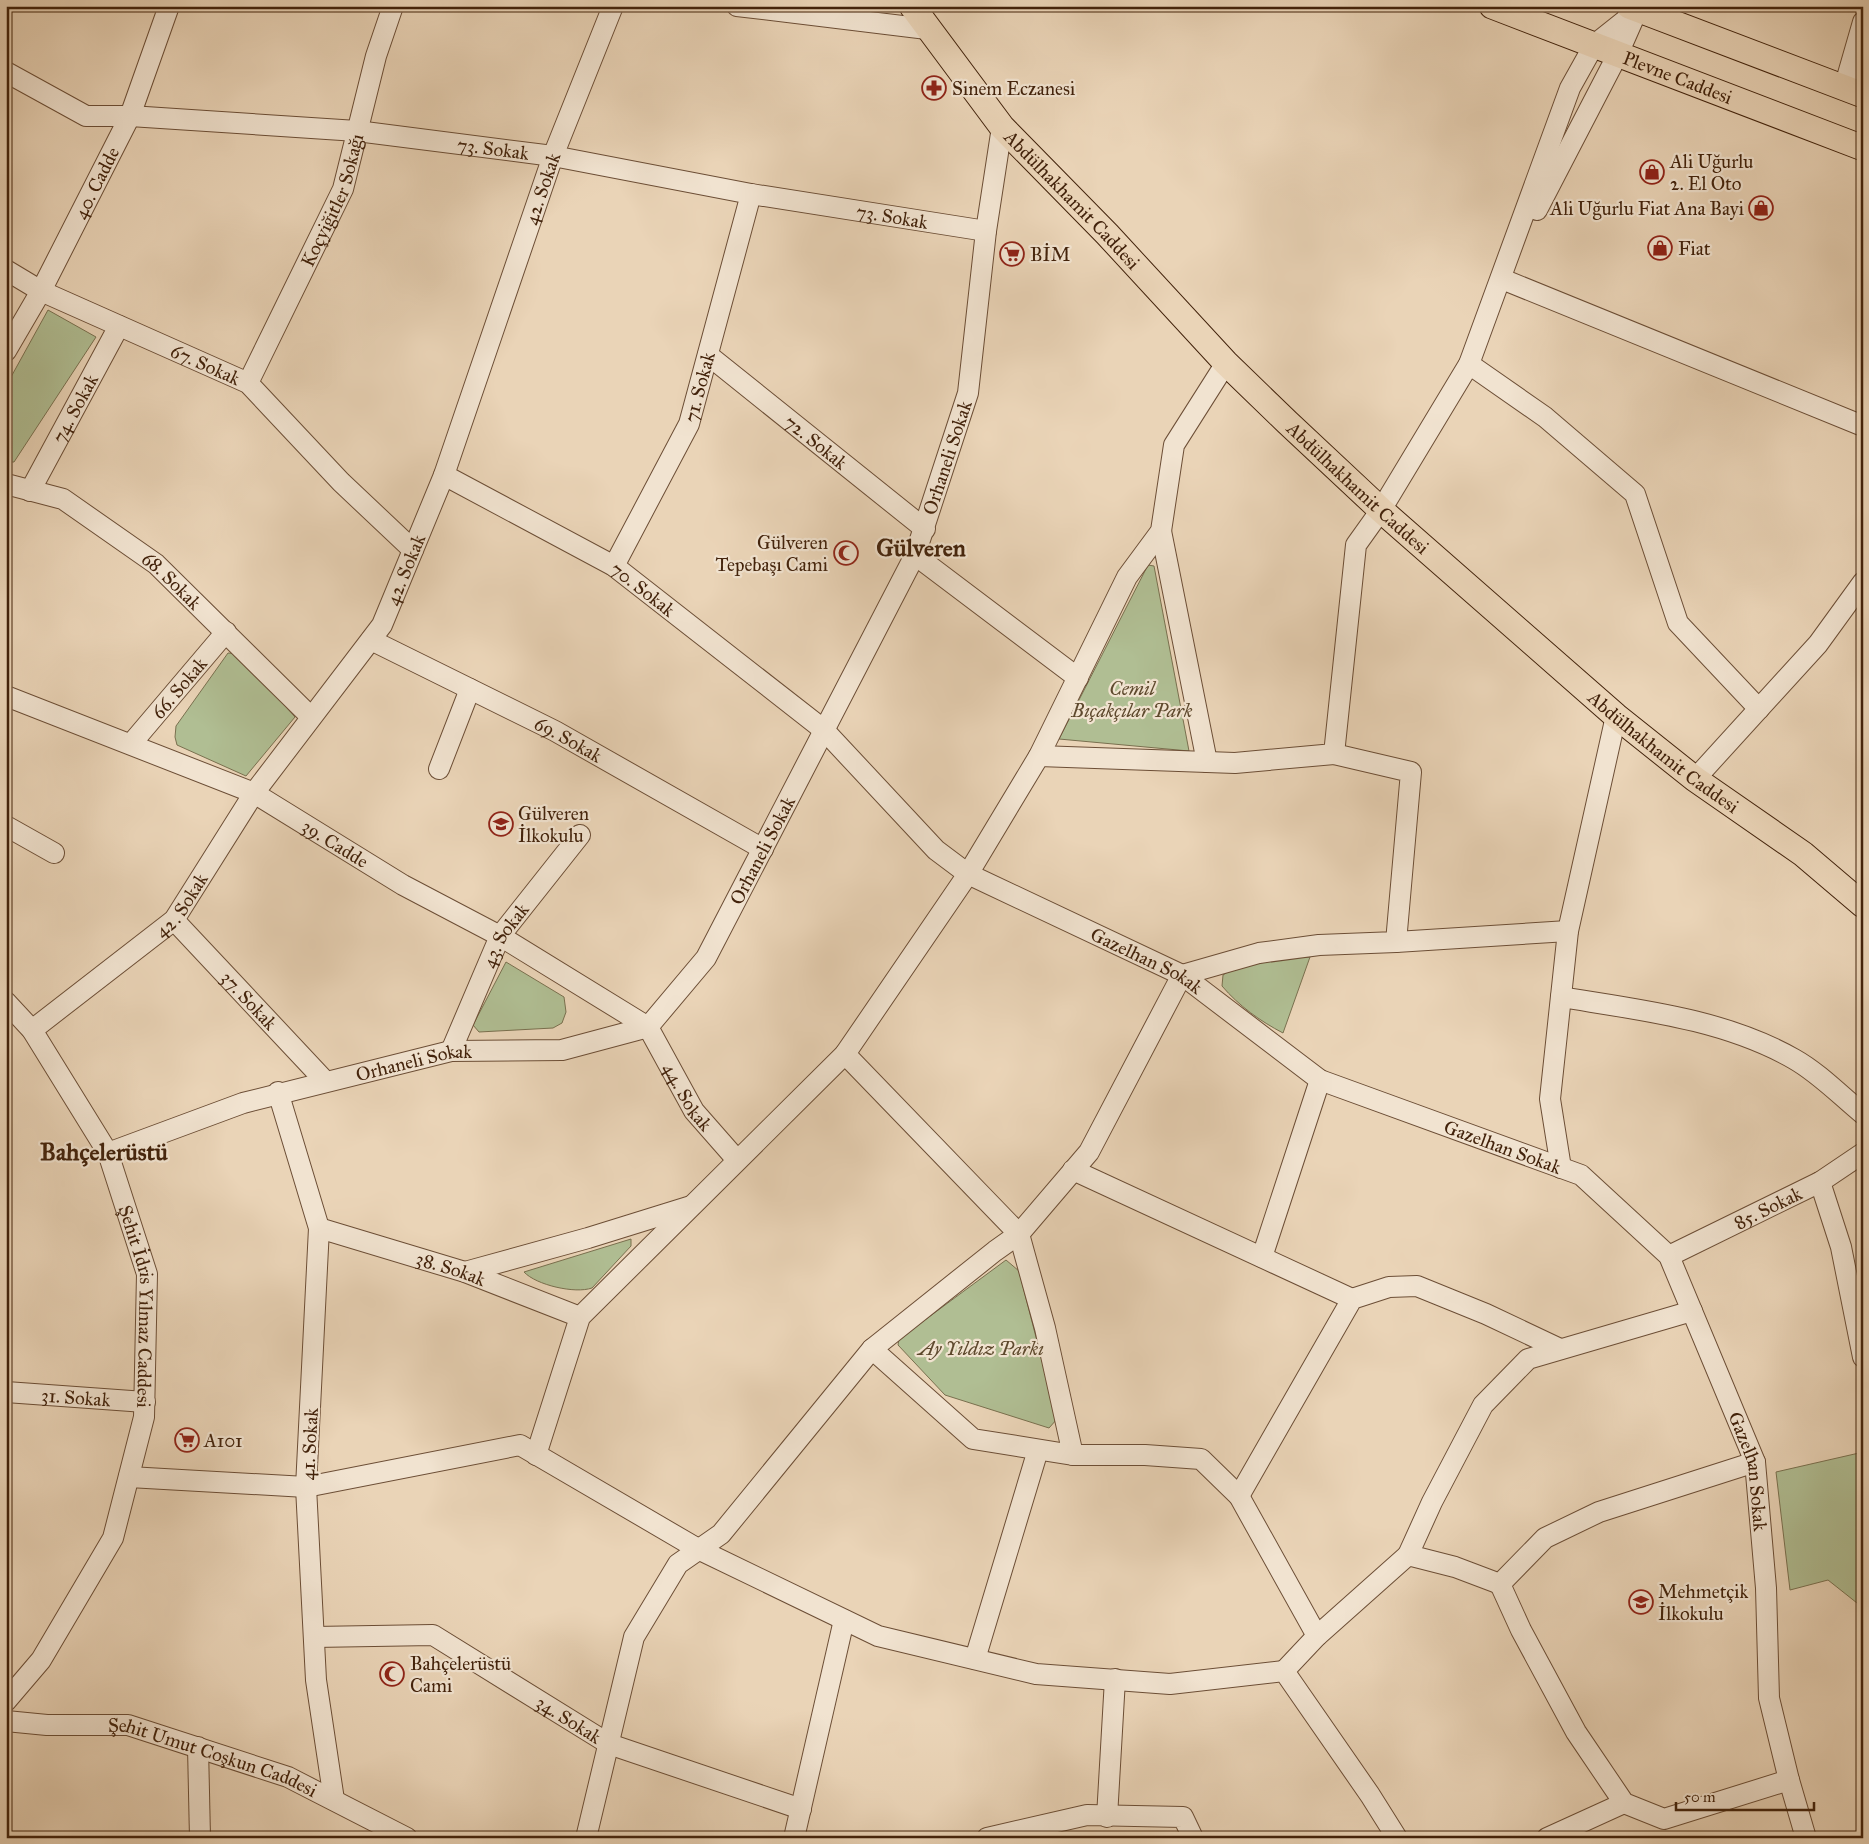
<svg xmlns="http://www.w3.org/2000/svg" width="1869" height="1844" font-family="'IM FELL Great Primer',serif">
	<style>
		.green { fill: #b0be93; stroke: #79704f }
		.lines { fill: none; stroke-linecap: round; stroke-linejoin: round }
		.minor-casing { stroke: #6c4e36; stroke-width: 22 }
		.major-casing { stroke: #42220b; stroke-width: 27 }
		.minor { stroke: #f1e3d0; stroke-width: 20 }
		.major { stroke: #ead4b7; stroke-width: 25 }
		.labels { text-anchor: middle; stroke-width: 4.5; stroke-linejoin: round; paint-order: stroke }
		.street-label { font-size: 19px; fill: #42220b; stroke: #f1e3d0 }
		.poi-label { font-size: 19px; fill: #42220b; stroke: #f1e3d0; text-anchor: start }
		.park-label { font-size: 19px; font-style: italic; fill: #5e492d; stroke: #f1e3d0 }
		.district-label { font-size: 24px; font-weight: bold; fill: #42220b; stroke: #f1e3d0 }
	</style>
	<rect width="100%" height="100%" fill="#ead4b7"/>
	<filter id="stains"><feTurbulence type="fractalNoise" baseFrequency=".004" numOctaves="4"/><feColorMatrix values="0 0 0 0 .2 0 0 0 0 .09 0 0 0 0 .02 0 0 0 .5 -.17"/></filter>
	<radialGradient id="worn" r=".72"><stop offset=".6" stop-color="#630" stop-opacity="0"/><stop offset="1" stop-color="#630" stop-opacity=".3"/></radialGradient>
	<!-- green -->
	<g class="green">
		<polygon points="48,310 96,337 14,462 6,462 6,386"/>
		<polygon points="1148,565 1154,566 1189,751 1059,739"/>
		<polygon points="228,653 239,654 295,717 246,776 177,745 175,737 176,726"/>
		<path d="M1310,957L1283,1033C1260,1021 1239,1006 1222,986L1223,975C1248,957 1281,959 1310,957Z"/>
		<polygon points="506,962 564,997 566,1012 562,1023 553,1028 479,1032 473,1025"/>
		<path d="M631,1239V1246L592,1288C575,1294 536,1285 524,1272Z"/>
		<polygon points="1006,1260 1019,1271 1057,1419 1049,1428 945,1395 898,1345 899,1339"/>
		<polygon points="1859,1453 1863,1471 1863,1603 1857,1603 1828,1580 1790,1590 1776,1472"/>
	</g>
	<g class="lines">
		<!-- minor casing -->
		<g class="minor-casing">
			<g id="minor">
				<polyline points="737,6 927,29"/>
				<path id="s1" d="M6,72L86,116H130L357,131L553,156L751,194L986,231"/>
				<polyline points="1844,88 1863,22"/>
				<polyline points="1537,210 1618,54 1636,13"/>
				<path id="s2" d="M6,270L41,291L248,383L341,482L413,550"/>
				<polyline points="1502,279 1863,426"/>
				<path id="s3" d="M6,351L41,291L130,116L169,6"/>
				<path id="s4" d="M708,355L925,529"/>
				<polyline points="1469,364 1545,417 1635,494 1678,623 1759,709"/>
				<path id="s5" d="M248,383L343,189L376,56L393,6"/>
				<path id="s6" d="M444,475L614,566L824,730L936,850L968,874L1182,975L1320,1080L1581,1175L1669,1256L1755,1462L1766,1588L1769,1698L1789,1780L1806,1838"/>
				<path id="s7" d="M6,484L63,499L156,564L311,717"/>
				<path id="s8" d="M30,491L119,326"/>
				<polyline points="1161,531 1207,762"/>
				<polyline points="915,555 1078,678"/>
				<path id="s9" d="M614,566L689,424L751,194"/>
				<path id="s10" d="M371,640L555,731L763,849"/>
				<path id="s11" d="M6,696L254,793L403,885L500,936L648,1027L694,1111L737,1160"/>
				<path id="s12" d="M131,744L226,632"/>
				<polyline points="1039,756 1235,763 1334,754 1356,545 1381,510 1469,364 1570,88 1594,45 1638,10"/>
				<polyline points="439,769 470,689"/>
				<polyline points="1695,779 1818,644 1863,582"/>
				<polyline points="6,826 54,853"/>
				<path id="s13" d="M174,920L325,1081"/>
				<polyline points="1396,942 1568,931"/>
				<path d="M1561,997C1640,1010 1724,1019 1794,1059C1819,1073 1841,1096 1863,1114"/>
				<path id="s14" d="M6,1002L32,1030L108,1153L147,1274L144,1417L113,1538L41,1660L6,1701"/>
				<path id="s15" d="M32,1030L174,920L254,793L382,625L444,475L553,156L613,6"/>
				<path id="s16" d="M451,1051L500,936L580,835"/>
				<polyline points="845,1054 1019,1234 1045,1328 1073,1455"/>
				<polyline points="278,1092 319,1228 306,1487 316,1680 334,1800"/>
				<path id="s17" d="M108,1153L243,1103L451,1051L562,1050L648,1027L706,958L915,555L968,393L986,231L1002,127"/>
				<polyline points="1561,1168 1550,1099 1568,931 1616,716"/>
				<polyline points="1073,1170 1352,1299"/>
				<polyline points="1820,1182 1841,1247 1863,1357"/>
				<path id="s18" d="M319,1228L465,1272L580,1317"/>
				<path id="s19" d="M1669,1256L1820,1182L1863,1153"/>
				<polyline points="1262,1257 1320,1080"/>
				<polyline points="465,1272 588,1238 691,1206"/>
				<polyline points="872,1349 973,1439 1073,1455 1145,1455 1201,1459 1239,1496 1317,1636"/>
				<path id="s20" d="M6,1392L145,1402"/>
				<polyline points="536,1455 580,1317 845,1054 968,874 1039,756 1127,577 1161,531 1174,445 1226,363"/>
				<polyline points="129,1477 306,1487 520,1445 698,1549 878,1636 1036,1674 1170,1684 1284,1671 1370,1795 1397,1838"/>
				<polyline points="1239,1496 1352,1299 1389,1287 1417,1286 1486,1314 1560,1349"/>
				<polyline points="1408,1555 1432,1502 1483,1405 1528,1359 1692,1311"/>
				<polyline points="1500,1584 1521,1630 1576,1732 1624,1803 1664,1819 1789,1780"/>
				<path id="s21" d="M314,1637L433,1635L609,1744L801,1809"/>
				<polyline points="975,1659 1038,1450"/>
				<polyline points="1284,1671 1317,1636 1408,1555 1455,1567 1500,1584 1545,1538 1599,1512 1755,1462"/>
				<path id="s22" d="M6,1721L47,1725H128L288,1777L407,1838"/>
				<polyline points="198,1747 200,1838"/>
				<polyline points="1107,1817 1115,1679"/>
				<polyline points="586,1838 634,1637 678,1564 721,1534 872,1349 995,1251 1019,1234 1089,1152 1182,975 1259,953 1319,945 1396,942 1411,772 1334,754"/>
				<polyline points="794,1838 844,1620"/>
				<polyline points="987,1838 1087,1815 1183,1817 1193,1838"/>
				<polyline points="1547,1838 1624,1803"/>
			</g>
		</g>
		<!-- major casing -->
		<g class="major-casing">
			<g id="major">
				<path id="s23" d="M912,6L1002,127L1107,234L1226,363L1287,422L1381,510L1616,716L1695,779L1803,854L1863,905"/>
				<path id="s24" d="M1492,6L1863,148"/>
				<polyline points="1629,6 1863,95"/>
			</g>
		</g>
		<!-- minor -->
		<use href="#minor" class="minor"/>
		<!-- major -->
		<use href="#major" class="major"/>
	</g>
	<!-- icons -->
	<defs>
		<g id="pharmacy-ring" transform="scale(1.25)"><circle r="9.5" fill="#f1e3d0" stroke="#8f2418" stroke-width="1.5"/><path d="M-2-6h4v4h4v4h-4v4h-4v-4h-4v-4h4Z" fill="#8f2418"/></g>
		<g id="shop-ring" transform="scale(1.25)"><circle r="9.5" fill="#f1e3d0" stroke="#8f2418" stroke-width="1.5"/><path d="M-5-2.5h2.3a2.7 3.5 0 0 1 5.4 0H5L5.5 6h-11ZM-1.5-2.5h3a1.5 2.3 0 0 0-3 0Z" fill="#8f2418"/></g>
		<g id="supermarket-ring" transform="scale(1.25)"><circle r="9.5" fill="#f1e3d0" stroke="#8f2418" stroke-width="1.5"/><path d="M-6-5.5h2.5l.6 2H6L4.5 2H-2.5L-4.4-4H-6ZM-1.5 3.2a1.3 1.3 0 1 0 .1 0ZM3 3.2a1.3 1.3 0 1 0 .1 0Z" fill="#8f2418"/></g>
		<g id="mosque-ring" transform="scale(1.25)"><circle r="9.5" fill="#f1e3d0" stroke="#8f2418" stroke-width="1.5"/><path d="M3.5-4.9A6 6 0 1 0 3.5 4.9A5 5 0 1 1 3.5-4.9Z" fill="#8f2418"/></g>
		<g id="school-ring" transform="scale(1.25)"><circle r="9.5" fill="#f1e3d0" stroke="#8f2418" stroke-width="1.5"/><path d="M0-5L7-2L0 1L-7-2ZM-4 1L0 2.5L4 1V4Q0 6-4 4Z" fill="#8f2418"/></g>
	</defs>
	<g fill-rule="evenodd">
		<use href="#pharmacy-ring" x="934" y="88"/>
		<use href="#shop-ring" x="1652" y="172"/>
		<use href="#shop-ring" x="1761" y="208"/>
		<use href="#shop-ring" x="1660" y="248"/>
		<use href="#supermarket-ring" x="1012" y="254"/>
		<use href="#mosque-ring" x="846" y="553"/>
		<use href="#school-ring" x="501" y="824"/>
		<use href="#supermarket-ring" x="187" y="1440"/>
		<use href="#school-ring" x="1641" y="1602"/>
		<use href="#mosque-ring" x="392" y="1674"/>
	</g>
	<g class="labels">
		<!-- street labels -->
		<g class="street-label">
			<text dy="7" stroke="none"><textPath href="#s24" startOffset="199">Plevne Caddesi</textPath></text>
			<text dy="7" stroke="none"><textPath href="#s1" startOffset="500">73. Sokak</textPath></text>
			<text dy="7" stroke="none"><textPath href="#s3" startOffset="191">40. Cadde</textPath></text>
			<text dy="7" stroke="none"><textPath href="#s15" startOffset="1006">42. Sokak</textPath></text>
			<text dy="7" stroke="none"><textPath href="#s5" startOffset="202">Koçyiğitler Sokağı</textPath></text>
			<text dy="7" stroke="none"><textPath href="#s23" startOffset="252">Abdülhakhamit Caddesi</textPath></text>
			<text dy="7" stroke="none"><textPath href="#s1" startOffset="905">73. Sokak</textPath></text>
			<text dy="7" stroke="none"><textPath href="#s2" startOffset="221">67. Sokak</textPath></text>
			<text dy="7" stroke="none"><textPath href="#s9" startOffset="199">71. Sokak</textPath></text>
			<text dy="7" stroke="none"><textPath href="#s8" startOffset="94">74. Sokak</textPath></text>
			<text dy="7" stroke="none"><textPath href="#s4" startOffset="139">72. Sokak</textPath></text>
			<text dy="7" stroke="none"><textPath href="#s17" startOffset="1205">Orhaneli Sokak</textPath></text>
			<text dy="7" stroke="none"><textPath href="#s23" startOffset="658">Abdülhakhamit Caddesi</textPath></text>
			<text dy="7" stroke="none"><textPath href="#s15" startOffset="601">42. Sokak</textPath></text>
			<text dy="7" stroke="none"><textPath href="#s7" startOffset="195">68. Sokak</textPath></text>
			<text dy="7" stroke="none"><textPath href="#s6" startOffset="230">70. Sokak</textPath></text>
			<text dy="7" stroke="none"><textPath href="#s12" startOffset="74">66. Sokak</textPath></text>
			<text dy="7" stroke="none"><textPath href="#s10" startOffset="221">69. Sokak</textPath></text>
			<text dy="7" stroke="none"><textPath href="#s23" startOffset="1062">Abdülhakhamit Caddesi</textPath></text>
			<text dy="7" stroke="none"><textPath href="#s11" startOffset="362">39. Cadde</textPath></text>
			<text dy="7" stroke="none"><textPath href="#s17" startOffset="770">Orhaneli Sokak</textPath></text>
			<text dy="7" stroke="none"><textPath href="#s15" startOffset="196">42. Sokak</textPath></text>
			<text dy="7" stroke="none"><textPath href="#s16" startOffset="128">43. Sokak</textPath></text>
			<text dy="7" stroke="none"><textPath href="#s6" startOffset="862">Gazelhan Sokak</textPath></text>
			<text dy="7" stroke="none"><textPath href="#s13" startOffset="110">37. Sokak</textPath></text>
			<text dy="7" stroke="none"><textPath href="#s17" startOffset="320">Orhaneli Sokak</textPath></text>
			<text dy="7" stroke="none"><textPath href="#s11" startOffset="805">44. Sokak</textPath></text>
			<text dy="7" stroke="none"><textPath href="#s6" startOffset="1268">Gazelhan Sokak</textPath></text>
			<text dy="7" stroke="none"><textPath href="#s19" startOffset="110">85. Sokak</textPath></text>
			<text dy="7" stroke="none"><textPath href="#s18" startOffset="138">38. Sokak</textPath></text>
			<text dy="7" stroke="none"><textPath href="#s14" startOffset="341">Şehit İdris Yılmaz Caddesi</textPath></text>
			<text dy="7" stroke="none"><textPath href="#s20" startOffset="70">31. Sokak</textPath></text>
			<text transform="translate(309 1444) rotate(-87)" y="7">41. Sokak</text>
			<text dy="7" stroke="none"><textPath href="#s6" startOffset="1702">Gazelhan Sokak</textPath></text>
			<text dy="7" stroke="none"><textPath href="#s21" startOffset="279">34. Sokak</textPath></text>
			<text dy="7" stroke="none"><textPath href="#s22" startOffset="212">Şehit Umut Coşkun Caddesi</textPath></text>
		</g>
		<!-- poi labels -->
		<g class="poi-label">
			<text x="952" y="95">Sinem Eczanesi</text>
			<text x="1670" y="168">Ali Uğurlu<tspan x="1670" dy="22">2. El Oto</tspan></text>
			<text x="1744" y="215" text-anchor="end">Ali Uğurlu Fiat Ana Bayi</text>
			<text x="1678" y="255">Fiat</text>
			<text x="1030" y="261">BİM</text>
			<text x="828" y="549" text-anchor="end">Gülveren<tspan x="828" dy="22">Tepebaşı Cami</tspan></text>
			<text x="518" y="820">Gülveren<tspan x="518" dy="22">İlkokulu</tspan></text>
			<text x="204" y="1447">A101</text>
			<text x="1658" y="1598">Mehmetçik<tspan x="1658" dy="22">İlkokulu</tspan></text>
			<text x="410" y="1670">Bahçelerüstü<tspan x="410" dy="22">Cami</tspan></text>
		</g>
		<!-- park labels -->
		<g class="park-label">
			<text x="1132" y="695">Cemil<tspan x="1132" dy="22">Bıçakçılar Park</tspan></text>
			<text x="981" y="1355">Ay Yıldız Parkı</text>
		</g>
		<!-- district labels -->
		<g class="district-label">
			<text x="921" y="556">Gülveren</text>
			<text x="104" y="1160">Bahçelerüstü</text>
		</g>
	</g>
	<!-- margin -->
	<rect width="1869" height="1844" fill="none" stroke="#ead4b7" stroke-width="25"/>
	<rect x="8" y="8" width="1854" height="1829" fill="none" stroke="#42220b" stroke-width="2.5"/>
	<rect x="12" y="12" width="1844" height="1819" fill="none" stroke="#42220b"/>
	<!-- scale -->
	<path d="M1676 1802v8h138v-8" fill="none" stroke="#42220b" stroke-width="2.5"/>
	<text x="1684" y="1802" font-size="15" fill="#42220b" stroke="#f1e3d0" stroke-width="4" paint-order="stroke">50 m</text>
	<rect width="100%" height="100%" filter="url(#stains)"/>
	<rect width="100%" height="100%" fill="url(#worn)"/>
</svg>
